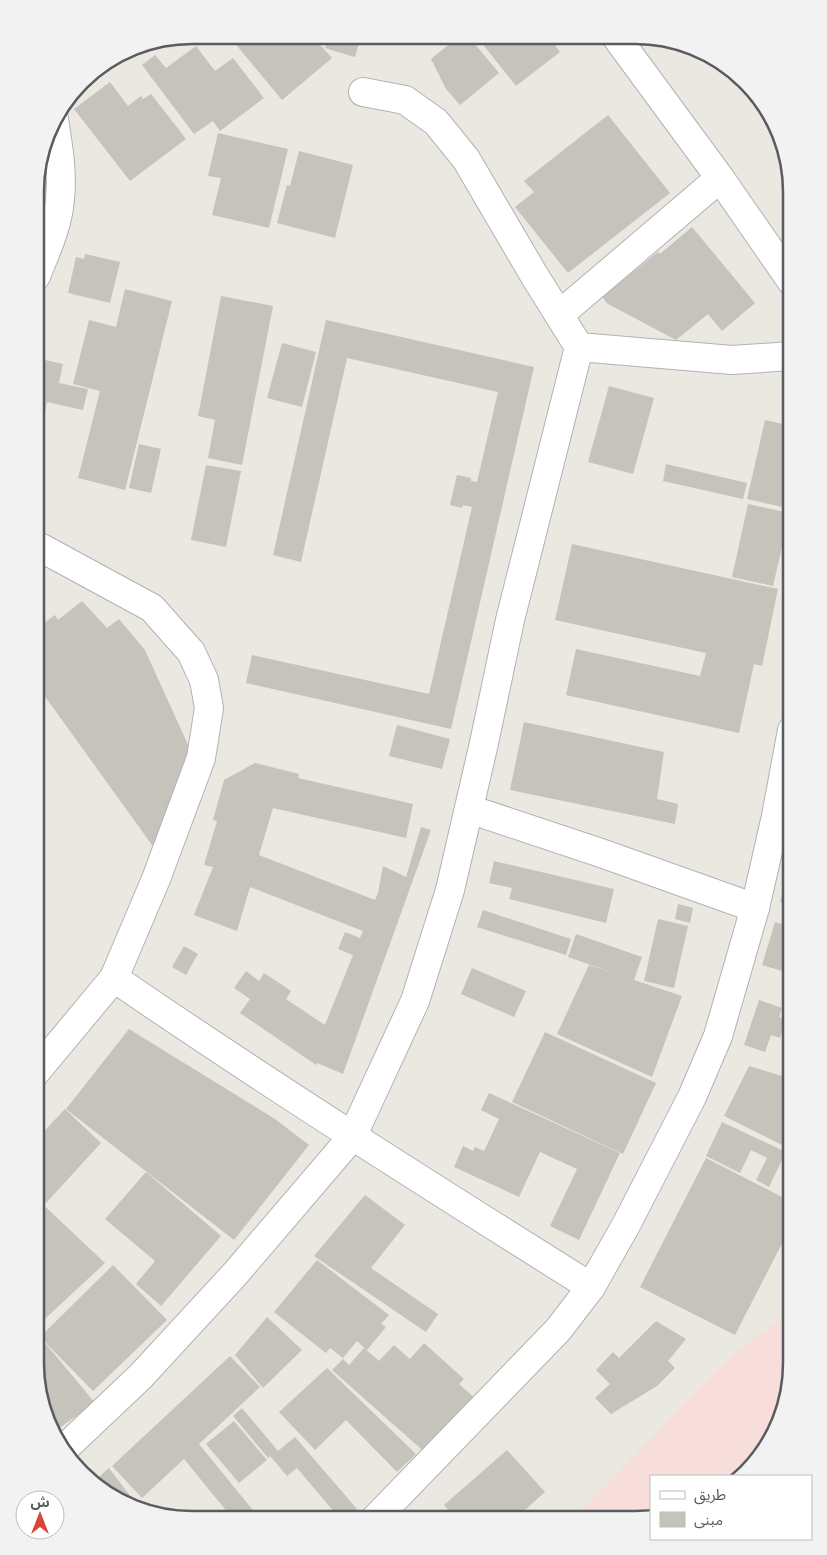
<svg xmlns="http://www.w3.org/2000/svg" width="827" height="1555" font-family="'Alegreya Sans','Noto Sans Arabic',sans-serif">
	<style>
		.medical { fill: #f8dedb }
		.building { fill: #c6c2bc }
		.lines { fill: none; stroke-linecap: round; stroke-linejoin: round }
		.minor-casing { stroke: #b0b2b6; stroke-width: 30 }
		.minor { stroke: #fff; stroke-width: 28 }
		.rim { fill: none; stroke: #585b5f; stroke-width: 2.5 }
	</style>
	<rect width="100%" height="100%" fill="#eae8e0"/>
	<!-- medical -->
	<polygon class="medical" points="792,1309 792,1374 780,1423 759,1459 741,1476 651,1476 651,1517 635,1520 572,1520 725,1362"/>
	<!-- building -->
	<g class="building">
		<polygon points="228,35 312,36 332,58 282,100"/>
		<polygon points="329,36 361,36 355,57 325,48"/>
		<polygon points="458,37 469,37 499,73 460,105 446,89 431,59"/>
		<polygon points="477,37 549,37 560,52 516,86"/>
		<polygon points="196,46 215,71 233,58 264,98 220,131 213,121 194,134 142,65 155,55 166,68"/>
		<polygon points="110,82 128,106 141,96 143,99 151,94 186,139 130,181 74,109"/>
		<polygon points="608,115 670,193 568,273 515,207 534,192 524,181"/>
		<polygon points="218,133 288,149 269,228 212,215 221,178 208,176"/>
		<polygon points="299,151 353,165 335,238 277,223 287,185 290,186"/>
		<polygon points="36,202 51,228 36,236"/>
		<polygon points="692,227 755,303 722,331 708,314 676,340 608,304 602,297 658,252 660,254"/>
		<polygon points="85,254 120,262 110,303 68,293 76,257 84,259"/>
		<polygon points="125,289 172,301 125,490 78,478 100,391 73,384 89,320 116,327"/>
		<polygon points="221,296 273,306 242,465 208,458 215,420 198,416"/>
		<polygon points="326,320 534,367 451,729 246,683 252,655 429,694 472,507 463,505 462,508 450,505 457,475 471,478 471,481 477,482 498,392 347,358 301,562 273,555"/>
		<polygon points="282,343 316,352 302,407 267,398"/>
		<polygon points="36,358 63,364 59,383 88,389 83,410 47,402 43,423 36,421"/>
		<polygon points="609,386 654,398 633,474 588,462"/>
		<polygon points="765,420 792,426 792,484 787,508 747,499"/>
		<polygon points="139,444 161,449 151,493 129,488"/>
		<polygon points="666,464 747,483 743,499 663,481"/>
		<polygon points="206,465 241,471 226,547 191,540"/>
		<polygon points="748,504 790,513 773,586 732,577"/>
		<polygon points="572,544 778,589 762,666 754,664 739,733 566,695 576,649 700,676 706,653 555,620"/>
		<polygon points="82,601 107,628 119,619 145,650 194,758 189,771 178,778 184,787 170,795 180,810 172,832 152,845 36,684 37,628 55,615 58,620"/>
		<polygon points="524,722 664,752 657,799 678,804 675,824 510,790"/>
		<polygon points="397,725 450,739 442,769 389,756"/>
		<polygon points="255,763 299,774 298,778 413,804 406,838 273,808 259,855 375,900 378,893 383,866 406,877 421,827 431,830 343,1074 317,1063 316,1065 240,1013 250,999 234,988 246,971 259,981 264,973 291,991 286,999 325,1025 353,955 338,949 345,932 360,938 363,931 250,887 237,931 194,915 213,867 204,865 217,821 213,820 224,780"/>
		<polygon points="494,861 614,889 606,923 509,899 512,888 489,883"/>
		<polygon points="783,892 792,895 792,906 780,902"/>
		<polygon points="678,904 693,908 690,923 675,919"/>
		<polygon points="483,910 571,939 566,955 477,927"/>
		<polygon points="658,919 688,926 674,988 644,981"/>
		<polygon points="775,922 792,927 792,974 762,965"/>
		<polygon points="576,934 642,957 634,980 682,996 652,1077 557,1034 589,965 614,973 568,957"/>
		<polygon points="184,946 198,954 186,975 172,967"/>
		<polygon points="472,968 526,991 514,1017 461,994"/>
		<polygon points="759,1000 782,1008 779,1017 786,1020 780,1038 771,1035 765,1052 744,1045"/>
		<polygon points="129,1029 275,1119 309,1145 234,1240 66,1109"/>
		<polygon points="545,1032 656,1083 623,1154 512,1102"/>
		<polygon points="749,1066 792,1079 792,1150 724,1116"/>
		<polygon points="489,1093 620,1153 579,1240 550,1226 577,1169 540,1152 519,1197 454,1167 463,1146 473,1151 475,1147 484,1151 499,1119 481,1110"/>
		<polygon points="65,1109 101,1143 46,1203 35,1193 35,1141"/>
		<polygon points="722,1122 786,1152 769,1187 756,1180 767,1158 751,1150 740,1173 706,1156"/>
		<polygon points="706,1158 792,1202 792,1224 735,1335 640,1287"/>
		<polygon points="146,1172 221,1236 161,1306 136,1284 155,1261 105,1219"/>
		<polygon points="365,1195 405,1225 371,1268 438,1314 426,1332 314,1256"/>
		<polygon points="35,1197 105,1263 35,1328"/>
		<polygon points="317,1260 389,1315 381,1324 386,1327 367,1350 357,1341 343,1358 330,1348 326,1353 274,1312"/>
		<polygon points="113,1265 167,1320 93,1391 40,1337"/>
		<polygon points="267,1317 302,1350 263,1388 235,1355"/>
		<polygon points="656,1321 686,1339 668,1361 675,1368 657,1386 611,1414 595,1398 610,1384 596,1370 613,1352 619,1358"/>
		<polygon points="424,1343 464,1379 459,1384 478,1401 429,1456 332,1370 343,1359 349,1365 364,1348 379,1361 394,1345 410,1359"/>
		<polygon points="46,1344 95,1403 55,1431 43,1413 35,1363 35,1351"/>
		<polygon points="230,1356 260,1387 199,1444 260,1519 233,1519 184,1459 142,1498 112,1466"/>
		<polygon points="327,1368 416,1454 397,1472 346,1420 315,1450 279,1412"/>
		<polygon points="242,1408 278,1451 295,1437 357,1509 344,1519 340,1519 297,1468 287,1476 270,1456 268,1458 233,1416"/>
		<polygon points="234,1421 267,1460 239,1483 206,1444"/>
		<polygon points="507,1450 545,1492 514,1520 456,1519 444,1505"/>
		<polygon points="109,1468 140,1509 123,1504 92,1483"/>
	</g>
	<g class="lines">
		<!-- minor casing -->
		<g class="minor-casing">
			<g id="minor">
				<polyline points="617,38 720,178 792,282"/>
				<polyline points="363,92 405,100 436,122 466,159 534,275 579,347"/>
				<path d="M36,276C46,251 58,226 60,199C63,172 58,145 54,119"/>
				<polyline points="559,315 720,178"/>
				<polyline points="469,809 601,853 755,908"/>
				<path d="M114,978C270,1085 430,1186 591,1287"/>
				<polyline points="35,1073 114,978 156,879 201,758 209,708 204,680 191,652 152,608 36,545"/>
				<polyline points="66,1447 141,1376 235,1274 352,1137 415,1001 450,890 484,743 510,620 579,347 732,360 792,356"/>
				<polyline points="375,1519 558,1330 591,1287 626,1225 692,1097 718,1036 755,908 776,816 792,730"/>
			</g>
		</g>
		<!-- minor -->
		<use href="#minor" class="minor"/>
	</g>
	<!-- crop -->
	<path d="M0 0H827V1555H0ZM192 44H635A148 148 0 0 1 783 192V1363A148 148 0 0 1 635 1511H192A148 148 0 0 1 44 1363V192A148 148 0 0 1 192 44Z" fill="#f2f2f2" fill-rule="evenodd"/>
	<path class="rim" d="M192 44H635A148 148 0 0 1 783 192V1363A148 148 0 0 1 635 1511H192A148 148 0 0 1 44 1363V192A148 148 0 0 1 192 44Z"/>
	<!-- legend -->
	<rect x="650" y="1475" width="162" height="65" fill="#ffffff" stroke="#bcbdbf"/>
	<rect x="660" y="1491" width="25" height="8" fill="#ffffff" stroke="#bcbdbf"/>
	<text x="694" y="1500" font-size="15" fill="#585b5f">طريق</text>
	<rect x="660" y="1512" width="25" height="15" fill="#c6c2bc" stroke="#bcbdbf"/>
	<text x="694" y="1525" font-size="15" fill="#585b5f">مبنى</text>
	<!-- north arrow -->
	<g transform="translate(40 1515)"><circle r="24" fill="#ffffff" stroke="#bcbdbf"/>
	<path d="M0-4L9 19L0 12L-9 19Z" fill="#d94437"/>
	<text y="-8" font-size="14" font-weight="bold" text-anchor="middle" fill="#585b5f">ش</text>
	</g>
</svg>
